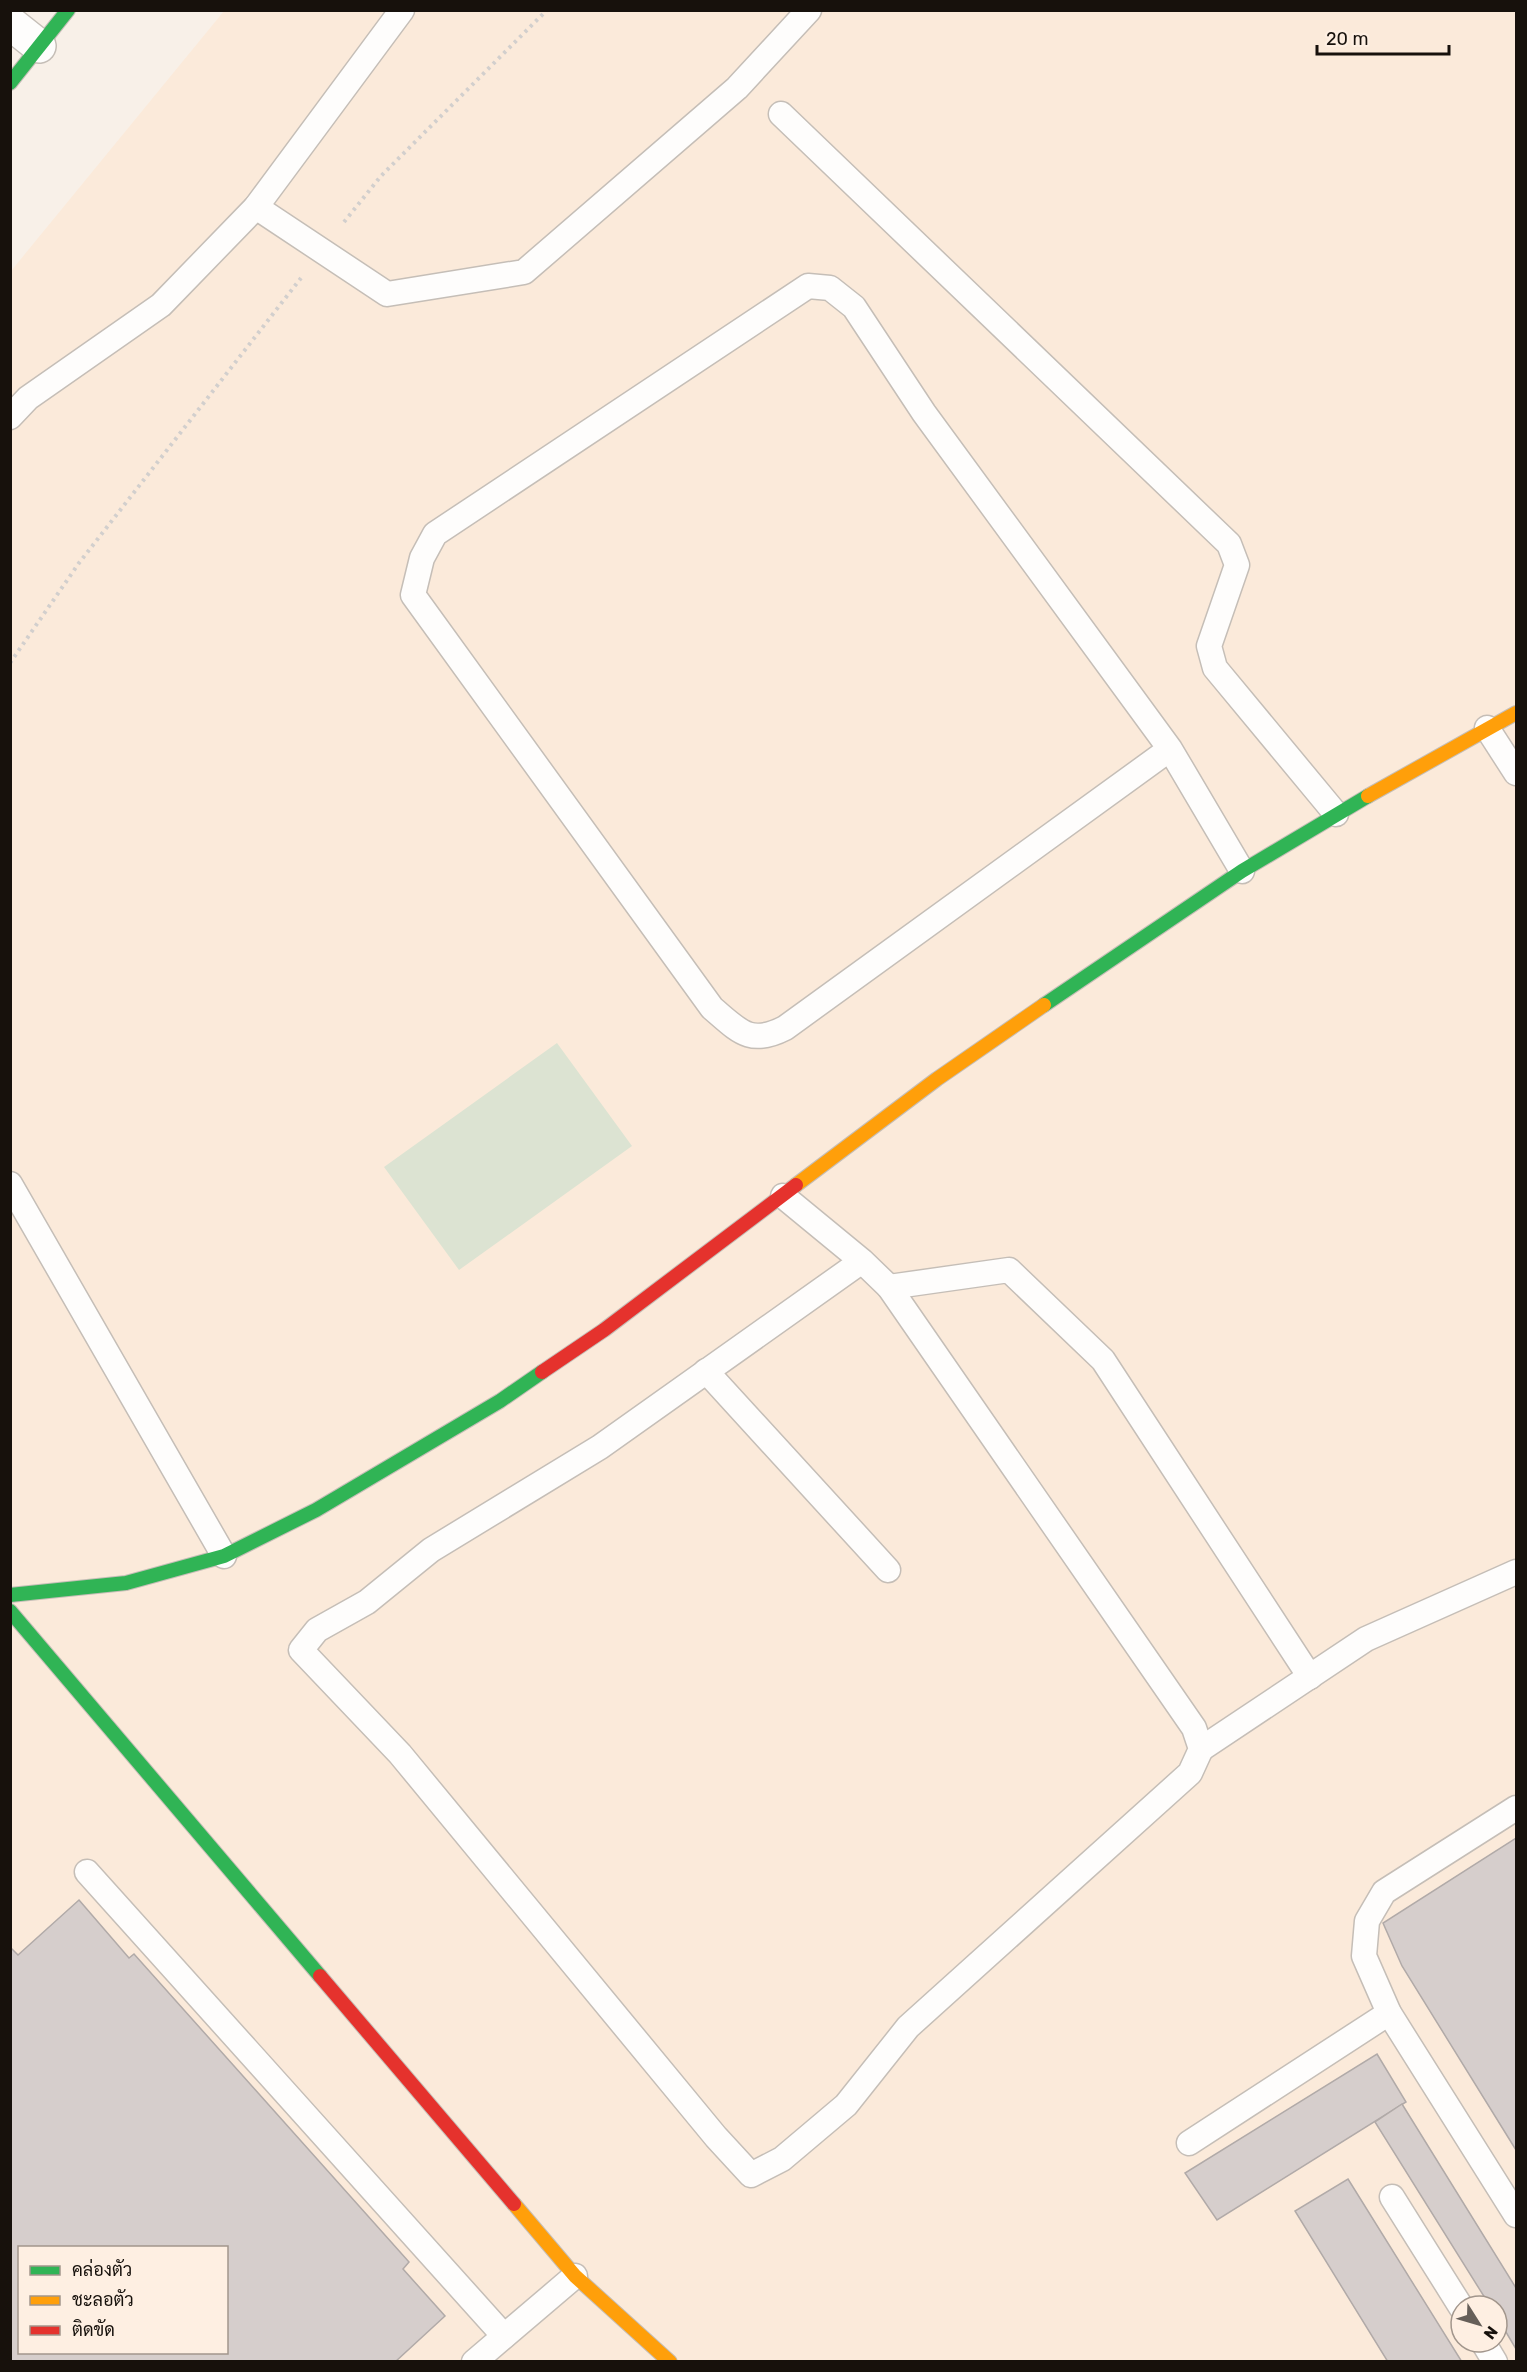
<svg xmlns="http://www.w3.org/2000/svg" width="1527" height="2372" font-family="Rubik,Sarabun,sans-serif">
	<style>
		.built { fill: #fbeada; fill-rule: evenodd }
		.green { fill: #dce3d2 }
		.building { fill: #d6cecc; stroke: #b1aaa8; stroke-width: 1.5; fill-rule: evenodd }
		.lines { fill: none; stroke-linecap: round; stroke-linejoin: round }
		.lane-casing { stroke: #c5beb7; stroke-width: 27 }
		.street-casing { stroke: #c5beb7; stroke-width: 36 }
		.fast-casing { stroke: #c5beb7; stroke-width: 16 }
		.slow-casing { stroke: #c5beb7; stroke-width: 16 }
		.jam-casing { stroke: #c5beb7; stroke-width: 16 }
		.path { stroke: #d2cfcd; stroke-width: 4; stroke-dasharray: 3 4.5; stroke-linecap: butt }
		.lane { stroke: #fefdfc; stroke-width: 24 }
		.street { stroke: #fefdfc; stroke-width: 33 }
		.fast { stroke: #30b455; stroke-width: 14 }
		.slow { stroke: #ff9f0a; stroke-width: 14 }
		.jam { stroke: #e5322d; stroke-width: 14 }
	</style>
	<rect width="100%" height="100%" fill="#f8f0e8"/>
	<!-- built -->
	<path class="built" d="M224,11H1516V2361L11,2362V271ZM20,2248H226V2352H20ZM1461,2306H1497V2342H1461Z"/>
	<!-- green -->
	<polygon class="green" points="557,1043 632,1146 459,1270 384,1167"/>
	<!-- building -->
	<g class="building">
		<polygon points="1516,1838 1516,2150 1402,1966 1383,1923"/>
		<path d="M79,1900L129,1958L134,1954L409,2262L403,2269L445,2316L395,2362H10V1947L18,1955ZM20,2248H226V2352H20Z"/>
		<polygon points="1377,2054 1406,2102 1217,2220 1185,2173"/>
		<polygon points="1402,2104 1516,2288 1516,2349 1497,2317 1497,2306 1490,2306 1375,2122"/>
		<polygon points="1348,2179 1462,2362 1388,2362 1295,2211"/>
	</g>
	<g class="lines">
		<!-- lane casing -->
		<g class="lane-casing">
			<g id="lane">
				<polyline points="781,114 1229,544 1237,565 1209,646 1215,668 1336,814"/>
				<polyline points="256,207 387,294 524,272 737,88 809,10"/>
				<polyline points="10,417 28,398 161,305 256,207 402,10"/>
				<polyline points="1487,728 1516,773"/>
				<path d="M1170,749L785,1028C750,1046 739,1031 712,1008L413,595L422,558L435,534L808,286L830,288L854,307L924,413L1170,749L1242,871"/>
				<polyline points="10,1184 224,1556"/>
				<polyline points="783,1196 862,1261 889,1287 1194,1728 1201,1749 1190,1773 908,2027 846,2105 782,2159 751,2175 716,2137 400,1754 301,1650 317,1630 367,1602 431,1550 600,1447 862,1261"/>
				<polyline points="889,1287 1009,1270 1103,1360 1310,1677"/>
				<polyline points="706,1371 888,1570"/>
				<polyline points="1201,1749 1366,1639 1516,1572"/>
				<polyline points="1516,1808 1384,1892 1367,1921 1364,1956 1389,2013 1516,2215"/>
				<polyline points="87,1872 504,2336"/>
				<polyline points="1189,2143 1389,2013"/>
				<polyline points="1392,2197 1461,2307"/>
				<polyline points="1483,2342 1495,2362"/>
				<polyline points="474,2362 575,2276"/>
			</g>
		</g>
		<!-- street casing -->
		<g class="street-casing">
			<polyline id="street" points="10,23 39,46"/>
		</g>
		<!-- fast casing -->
		<g class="fast-casing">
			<g id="fast">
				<polyline points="10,83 68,10"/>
				<polyline points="1044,1005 1242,871 1368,796"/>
				<polyline points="10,1595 126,1583 224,1556 316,1510 500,1401 542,1372"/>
				<polyline points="10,1611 320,1976"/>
			</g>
		</g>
		<!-- slow casing -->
		<g class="slow-casing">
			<g id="slow">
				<polyline points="1368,796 1516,713"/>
				<polyline points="796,1185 937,1079 1044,1005"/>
				<polyline points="514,2204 575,2276 670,2362"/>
			</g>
		</g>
		<!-- jam casing -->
		<g class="jam-casing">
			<g id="jam">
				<polyline points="542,1372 604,1330 796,1185"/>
				<polyline points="320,1976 514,2204"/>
			</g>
		</g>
		<!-- path -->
		<g class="path">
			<polyline points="344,222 381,176 547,10"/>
			<polyline points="10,663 79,563 301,278"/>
		</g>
		<!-- lane -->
		<use href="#lane" class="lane"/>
		<!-- street -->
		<use href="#street" class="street"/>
		<!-- fast -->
		<use href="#fast" class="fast"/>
		<!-- slow -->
		<use href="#slow" class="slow"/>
		<!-- jam -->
		<use href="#jam" class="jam"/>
	</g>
	<!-- border -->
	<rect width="1527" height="2372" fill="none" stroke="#17110c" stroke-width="24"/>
	<!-- legend -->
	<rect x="18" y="2246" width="210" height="108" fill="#feefe2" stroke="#a2968c" stroke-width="1.5"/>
	<rect x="30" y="2266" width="30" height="9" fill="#30b455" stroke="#a2968c" stroke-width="1.5"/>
	<text x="72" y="2276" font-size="18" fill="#17110c">คล่องตัว</text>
	<rect x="30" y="2296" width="30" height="9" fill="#ff9f0a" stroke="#a2968c" stroke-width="1.5"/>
	<text x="72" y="2306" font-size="18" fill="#17110c">ชะลอตัว</text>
	<rect x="30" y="2326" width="30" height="9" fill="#e5322d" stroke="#a2968c" stroke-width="1.5"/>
	<text x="72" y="2336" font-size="18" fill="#17110c">ติดขัด</text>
	<!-- north arrow -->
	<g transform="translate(1479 2324) rotate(127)"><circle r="28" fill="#feefe2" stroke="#a2968c" stroke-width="1.5"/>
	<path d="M0-4.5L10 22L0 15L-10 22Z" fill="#665f59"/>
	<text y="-9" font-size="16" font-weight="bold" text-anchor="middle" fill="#17110c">N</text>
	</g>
	<!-- scale -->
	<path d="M1317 45v9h132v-9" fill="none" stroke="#17110c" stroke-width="3"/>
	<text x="1326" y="45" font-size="18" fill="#17110c" stroke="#feefe2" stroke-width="4.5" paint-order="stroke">20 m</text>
</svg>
